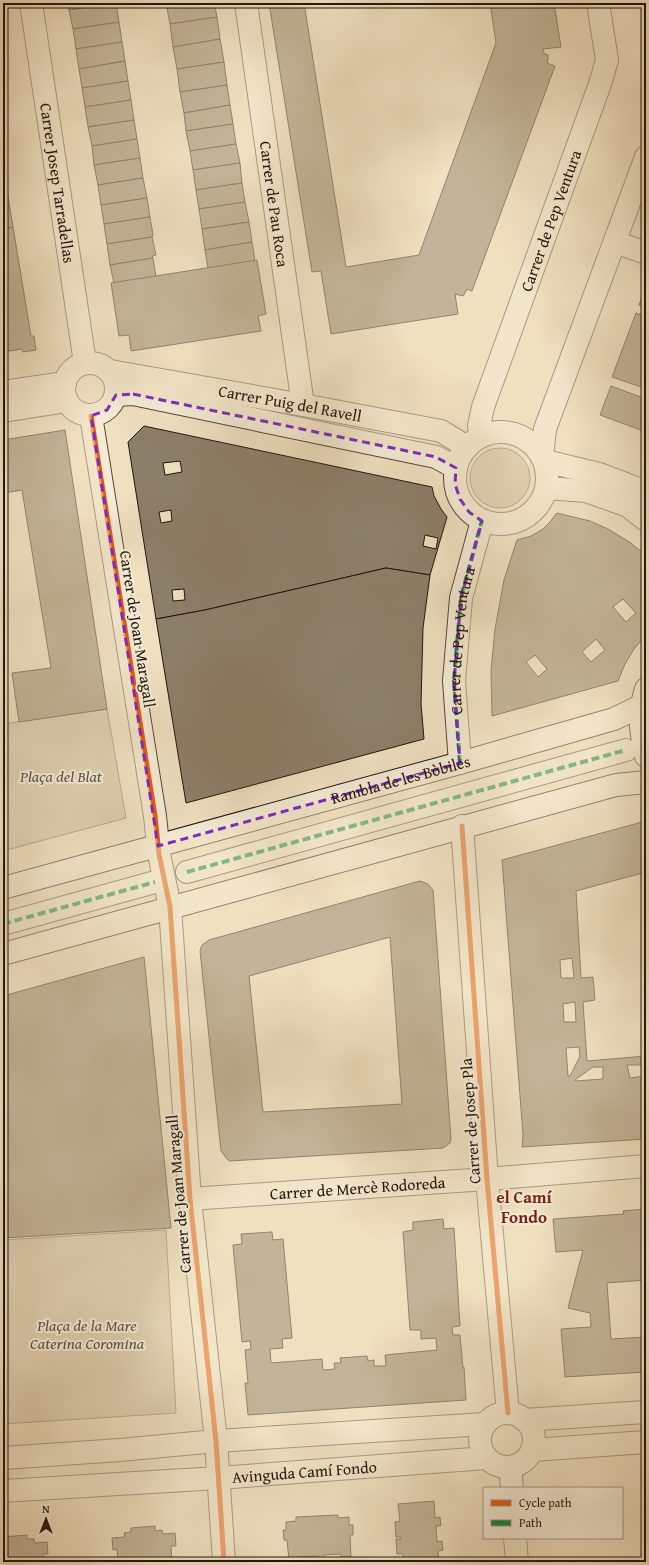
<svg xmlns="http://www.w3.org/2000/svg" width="649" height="1565" font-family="'Gentium Book Plus',serif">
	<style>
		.green { fill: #ccbda1; stroke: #766956 }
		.building { fill: #8c7f69; stroke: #20150b; fill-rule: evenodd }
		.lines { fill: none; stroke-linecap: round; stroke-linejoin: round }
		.street-casing { stroke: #544838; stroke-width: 24 }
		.secondary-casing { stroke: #20150b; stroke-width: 24 }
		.street { stroke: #f5ebd6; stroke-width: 22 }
		.secondary { stroke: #f5ebd6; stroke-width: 22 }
		.quiet { stroke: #00873e; stroke-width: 4; stroke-dasharray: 8 4; stroke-linecap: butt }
		.cycleway-casing { stroke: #f5ebd6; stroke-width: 8 }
		.cycleway { stroke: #e8590c; stroke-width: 5 }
		.marked { fill: none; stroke: #7b2cbf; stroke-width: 3; stroke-dasharray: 8 5; stroke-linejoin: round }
		.labels { text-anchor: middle; stroke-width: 4; stroke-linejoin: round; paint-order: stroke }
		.street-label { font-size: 16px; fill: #20150b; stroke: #f5ebd6 }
		.park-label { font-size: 16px; font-style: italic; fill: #5c5040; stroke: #f5ebd6 }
		.neighbourhood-label { font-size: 17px; font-weight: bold; fill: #7a1f14; stroke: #f5ebd6 }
	</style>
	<rect width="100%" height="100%" fill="#efe0c0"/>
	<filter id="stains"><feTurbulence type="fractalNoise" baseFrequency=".005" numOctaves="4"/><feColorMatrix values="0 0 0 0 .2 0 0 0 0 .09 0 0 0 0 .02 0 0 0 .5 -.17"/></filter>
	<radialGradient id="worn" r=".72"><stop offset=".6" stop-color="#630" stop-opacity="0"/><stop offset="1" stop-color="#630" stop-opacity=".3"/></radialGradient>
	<!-- green -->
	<g class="green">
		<circle cx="500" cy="478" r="30"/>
		<polygon points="107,709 126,818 3,851 3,724"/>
		<polygon points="166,1230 176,1413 3,1424 3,1240"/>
	</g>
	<!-- building -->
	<g class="building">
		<polygon points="68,3 116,3 69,10"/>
		<polygon points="116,3 119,22 73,29 69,10"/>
		<polygon points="166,3 214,3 217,17 170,24"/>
		<polygon points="269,3 304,3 346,267 419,255 496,43 490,3 554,3 561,47 543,49 544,53 548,55 548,60 547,63 555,66 472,291 467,289 463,296 455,294 458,314 331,334 321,271 312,272"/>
		<polygon points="217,17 220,39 173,47 170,24"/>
		<polygon points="119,22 122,42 76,49 73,29"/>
		<polygon points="220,39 224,62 177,69 173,47"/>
		<polygon points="122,42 125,61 79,69 76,49"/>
		<polygon points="125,61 128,81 82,88 79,69"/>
		<polygon points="224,62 227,85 180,92 177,69"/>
		<polygon points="128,81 131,100 85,107 82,88"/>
		<polygon points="227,85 230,105 184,113 180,92"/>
		<polygon points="131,100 134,120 88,127 85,107"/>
		<polygon points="230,105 233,124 186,131 184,113"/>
		<polygon points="134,120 137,139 92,146 88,127"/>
		<polygon points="233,124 236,144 190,151 186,131"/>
		<polygon points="137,139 140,158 94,165 92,146"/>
		<polygon points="236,144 240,163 193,170 190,151"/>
		<polygon points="140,158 143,178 98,185 94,165"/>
		<polygon points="240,163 242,183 196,190 193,170"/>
		<polygon points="3,167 13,227 3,229"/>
		<polygon points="143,178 147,198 101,205 98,185"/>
		<polygon points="242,183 245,202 199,209 196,190"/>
		<polygon points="147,198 150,217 104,224 101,205"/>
		<polygon points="245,202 249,222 202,229 199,209"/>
		<polygon points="150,217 153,235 152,237 107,244 104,224"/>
		<polygon points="249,222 252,242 205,250 202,229"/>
		<polygon points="13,227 31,336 34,336 36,350 23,352 22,349 3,352 3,229"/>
		<polygon points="152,237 156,255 152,256 153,258 110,265 107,244"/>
		<polygon points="252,242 255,261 208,268 205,250"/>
		<polygon points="153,258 156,277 114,283 110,265"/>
		<polygon points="257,260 266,314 258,316 261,331 131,351 129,335 119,336 111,283"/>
		<polygon points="646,286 646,308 639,305"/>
		<polygon points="636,313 646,317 646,373 641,387 612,377"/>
		<polygon points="611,386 646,399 646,432 600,415"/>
		<path d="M144,426L432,487L434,496L441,509L447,517L430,575L386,568L205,610L156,619L128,442ZM180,461L182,472L165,475L163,463ZM171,510L172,521L161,523L159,512ZM425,535L438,538L436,549L423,546ZM184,589L185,600L173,601L172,590Z"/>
		<polygon points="65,430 107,709 19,722 12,673 51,668 22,490 3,493 3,440"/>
		<path d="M557,513L590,521L608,529L631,543L646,556V635L634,649L625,664L618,681L492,716L491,670L495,629L504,580L517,540L531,536L543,529L549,523ZM623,599L636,613L626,622L613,607ZM596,639L605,650L591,662L582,652ZM535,655L547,669L538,677L526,662Z"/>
		<polygon points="386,568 430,575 423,628 421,704 424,739 186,803 156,619 205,610"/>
		<path d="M646,821V872L576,891L581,978L593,977L595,1000L583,1002L587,1061L646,1056V1065H627L630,1078L646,1076V1139L522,1147L523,1135L502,860ZM572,958L574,978H561L560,960ZM575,1002L576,1022H564L563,1004ZM579,1047L580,1056L570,1076H568L566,1048ZM593,1067H603V1079L575,1081V1080Z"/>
		<path d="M420,881L428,884L433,890L451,1139L450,1143L443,1148L230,1161L227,1159L221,1151L200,951L202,945L209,940ZM390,937L402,1104L263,1112L249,976Z"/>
		<polygon points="144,957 171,1228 3,1238 3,996"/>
		<polygon points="646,1209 646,1280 607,1283 611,1339 646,1337 646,1372 565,1377 561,1329 591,1327 590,1313 568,1308 583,1250 556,1252 553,1219 624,1214 623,1211"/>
		<polygon points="443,1219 444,1229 454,1228 460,1326 452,1327 453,1335 460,1335 463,1368 464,1367 466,1400 248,1415 245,1383 248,1383 245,1350 251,1349 250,1341 242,1342 233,1245 242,1244 241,1234 272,1232 273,1240 283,1239 292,1338 282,1339 283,1348 270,1349 271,1363 322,1359 323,1370 335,1369 334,1363 341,1363 340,1358 367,1356 368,1361 374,1360 374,1366 386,1366 385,1355 437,1350 436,1338 421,1339 421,1330 410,1330 403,1232 413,1230 413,1222"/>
		<polygon points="434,1501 435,1518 440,1517 441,1526 436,1526 437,1542 442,1541 443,1550 438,1551 439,1562 403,1562 403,1554 397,1554 396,1539 401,1539 401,1537 396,1537 395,1522 400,1521 398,1504"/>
		<polygon points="338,1515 338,1518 349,1517 349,1525 353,1525 353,1535 350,1535 351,1557 341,1557 341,1554 324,1555 320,1559 316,1556 299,1557 299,1560 289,1561 287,1540 284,1540 283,1530 286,1530 286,1522 296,1521 296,1517"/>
		<polygon points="155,1526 155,1531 162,1530 163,1534 175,1533 176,1546 171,1546 172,1562 118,1562 117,1549 113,1550 112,1538 125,1537 124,1533 131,1532 131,1528"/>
		<polygon points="27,1535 27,1539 34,1539 35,1543 47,1542 48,1554 43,1554 44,1562 3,1562 3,1537"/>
	</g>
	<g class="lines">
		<!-- street casing -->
		<g class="street-casing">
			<g id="street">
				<path id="s1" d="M31,3L85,363"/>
				<path id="s2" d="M246,3L303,405"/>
				<polyline points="615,242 646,253"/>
				<circle cx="90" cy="389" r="26"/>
				<path id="s3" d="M110,371L303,405L441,431L467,447"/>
				<polyline points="3,392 65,383"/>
				<polyline points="116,395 133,394 436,457 456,468"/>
				<polyline points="3,411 67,401"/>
				<polyline points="91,416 155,816 159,854 170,907 190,1199 216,1441 224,1562"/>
				<circle cx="501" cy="478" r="46"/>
				<path id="s4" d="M482,436L479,426L483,407L600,84L607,60L598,3"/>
				<polyline points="542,456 545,429 646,157"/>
				<polyline points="545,461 599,474 646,492"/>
				<polyline points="547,488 586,491 628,506 646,520"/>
				<path id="s5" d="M460,763L454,681L461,598L482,521"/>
				<polyline points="462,826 487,1179 508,1413"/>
				<polyline points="187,872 626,750"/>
				<polyline points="3,924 155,882"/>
				<path id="s6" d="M190,1199L487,1179L646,1166"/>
				<circle cx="507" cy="1440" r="27"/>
				<polyline points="524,1420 646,1412"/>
				<polyline points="532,1450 646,1442"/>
				<polyline points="3,1458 120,1450 216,1441 485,1424"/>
				<polyline points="510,1467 512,1488"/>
				<path id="s7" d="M3,1491L218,1478L486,1458"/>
				<polyline points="515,1538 517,1562"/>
			</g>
		</g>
		<!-- secondary casing -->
		<g class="secondary-casing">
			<g id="secondary">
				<path d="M646,689C638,715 640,729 646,756"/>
				<path id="s8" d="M3,888L460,763L614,719L641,706"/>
				<polyline points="3,954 616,785 646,782"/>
			</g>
		</g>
		<!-- street -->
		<use href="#street" class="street"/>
		<!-- secondary -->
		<use href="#secondary" class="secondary"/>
		<!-- quiet -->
		<g class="quiet">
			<polyline points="460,763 454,681 461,598 482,521"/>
			<polyline points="187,872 626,750"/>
			<polyline points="3,924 155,882"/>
		</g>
		<!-- cycleway casing -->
		<g class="cycleway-casing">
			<g id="cycleway">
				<polyline points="91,416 155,816 159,854 170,907 190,1199 216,1441 224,1562"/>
				<polyline points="462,826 487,1179 508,1413"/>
			</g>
		</g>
		<!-- cycleway -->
		<use href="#cycleway" class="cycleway"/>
	</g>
	<!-- marked area -->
	<path d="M0 0H649V1565H0ZM133,394L436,457L456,468L455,484L460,499L469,512L482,521L461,598L454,681L460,763L158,846L91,416L107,410L116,395Z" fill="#efe0c0" fill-opacity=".55" fill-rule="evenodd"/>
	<path class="marked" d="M133,394L436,457L456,468L455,484L460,499L469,512L482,521L461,598L454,681L460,763L158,846L91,416L107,410L116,395Z"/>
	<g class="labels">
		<!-- street labels -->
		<g class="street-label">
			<text dy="6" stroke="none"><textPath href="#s1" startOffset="182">Carrer Josep Tarradellas</textPath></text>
			<text dy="6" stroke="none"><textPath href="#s2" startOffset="203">Carrer de Pau Roca</textPath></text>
			<text dy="6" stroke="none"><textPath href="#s4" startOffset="228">Carrer de Pep Ventura</textPath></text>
			<text dy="6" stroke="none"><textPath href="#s3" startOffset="183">Carrer Puig del Ravell</textPath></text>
			<text transform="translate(138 629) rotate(81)" y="6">Carrer de Joan Maragall</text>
			<text dy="6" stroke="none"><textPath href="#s5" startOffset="123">Carrer de Pep Ventura</textPath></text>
			<text dy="6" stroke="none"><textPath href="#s8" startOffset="412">Rambla de les Bòbiles</textPath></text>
			<text transform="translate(470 1121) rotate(-94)" y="6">Carrer de Josep Pla</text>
			<text dy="6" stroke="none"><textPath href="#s6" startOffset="168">Carrer de Mercè Rodoreda</textPath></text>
			<text transform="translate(178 1194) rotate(-95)" y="6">Carrer de Joan Maragall</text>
			<text dy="6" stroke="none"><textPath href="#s7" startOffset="302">Avinguda Camí Fondo</textPath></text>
		</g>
		<!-- park labels -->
		<g class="park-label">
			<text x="61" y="782">Plaça del Blat</text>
			<text x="87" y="1331">Plaça de la Mare<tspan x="87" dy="18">Caterina Coromina</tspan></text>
		</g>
		<!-- neighbourhood labels -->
		<g class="neighbourhood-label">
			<text x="524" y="1203">el Camí<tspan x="524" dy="20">Fondo</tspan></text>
		</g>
	</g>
	<!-- margin -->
	<rect width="649" height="1565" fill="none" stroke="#efe0c0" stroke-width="16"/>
	<rect x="4" y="4" width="641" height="1557" fill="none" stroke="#20150b" stroke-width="2"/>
	<rect x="8" y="8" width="633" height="1549" fill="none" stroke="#20150b"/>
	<!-- legend -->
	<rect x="483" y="1487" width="140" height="52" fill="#f5ebd6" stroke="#a09585"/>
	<rect x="491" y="1500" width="20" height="6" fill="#e8590c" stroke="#a09585"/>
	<text x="519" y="1507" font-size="12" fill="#20150b">Cycle path</text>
	<rect x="491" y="1520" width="20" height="6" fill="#00873e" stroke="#a09585"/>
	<text x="519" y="1527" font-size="12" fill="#20150b">Path</text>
	<!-- north arrow -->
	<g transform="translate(46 1519)" stroke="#f5ebd6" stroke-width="3" paint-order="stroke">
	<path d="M0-3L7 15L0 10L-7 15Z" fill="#20150b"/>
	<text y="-6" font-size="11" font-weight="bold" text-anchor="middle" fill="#20150b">N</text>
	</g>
	<rect width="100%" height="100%" filter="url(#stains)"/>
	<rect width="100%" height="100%" fill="url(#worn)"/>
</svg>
